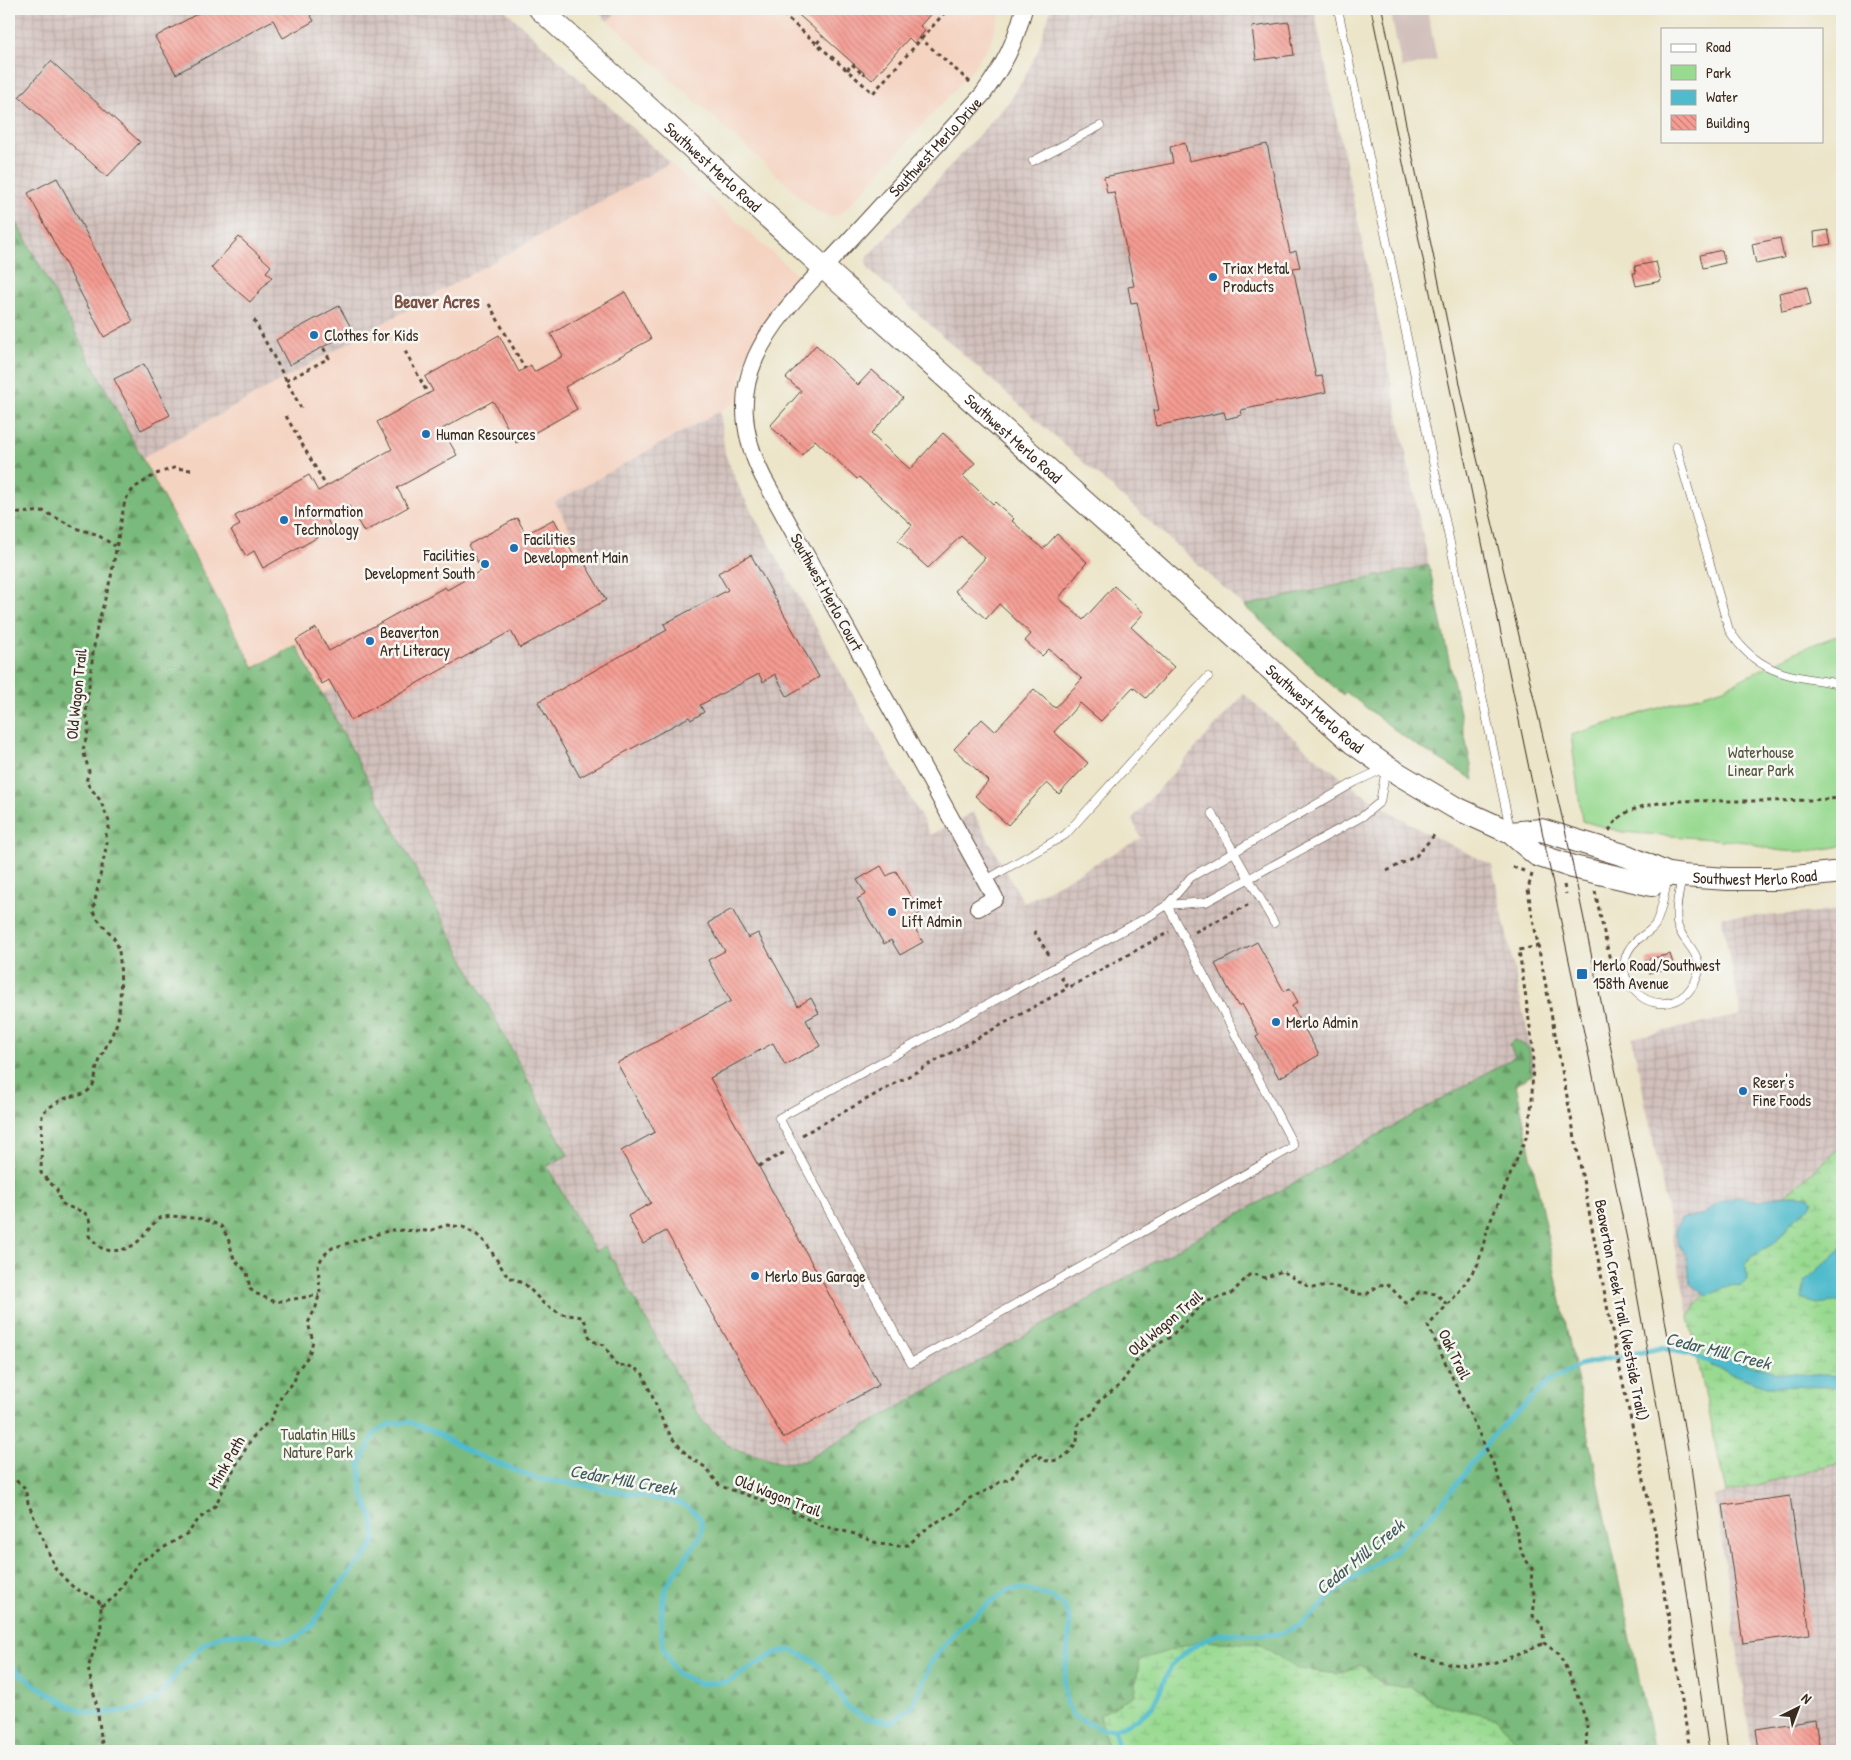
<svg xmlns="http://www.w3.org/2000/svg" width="1851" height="1760" font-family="'Patrick Hand',sans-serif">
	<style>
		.built { fill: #f5d3c1 }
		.industrial { fill: url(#industrial-grid) }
		.railway { fill: #d1c0bc }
		.green { fill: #99da91; stroke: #6a8258 }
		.forest { fill: url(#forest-firs); stroke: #5a724c }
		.wetland { fill: url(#wetland-marsh); stroke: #6a8258 }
		.water { fill: #50bbcc; stroke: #467275 }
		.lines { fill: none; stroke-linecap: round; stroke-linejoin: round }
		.stream { stroke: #50bbcc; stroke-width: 5 }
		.building { fill: url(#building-back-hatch) }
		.lane-casing { stroke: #564638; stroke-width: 9 }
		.street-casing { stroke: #564638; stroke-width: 18 }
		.secondary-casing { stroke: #564638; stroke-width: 24 }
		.path { stroke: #564638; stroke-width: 3; stroke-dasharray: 4 4; stroke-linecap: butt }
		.lane { stroke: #fff; stroke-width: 8 }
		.street { stroke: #fff; stroke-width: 16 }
		.secondary { stroke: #fff; stroke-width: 22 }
		.tram { stroke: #3b2a1e; stroke-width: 1 }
		.poi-dot { fill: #1f6fb2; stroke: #f6f6f2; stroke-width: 2 }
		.labels { text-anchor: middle; stroke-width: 5; stroke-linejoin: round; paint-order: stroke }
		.street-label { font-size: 16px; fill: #3b2a1e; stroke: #f6f6f2 }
		.poi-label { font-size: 16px; fill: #3b2a1e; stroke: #f6f6f2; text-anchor: start }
		.park-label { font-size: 16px; fill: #52563b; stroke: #f6f6f2 }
		.neighbourhood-label { font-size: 18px; font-weight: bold; fill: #7c5247; stroke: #f6f6f2 }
		.water-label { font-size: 18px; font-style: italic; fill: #425d5b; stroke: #f6f6f2 }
	</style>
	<defs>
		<pattern id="industrial-grid" width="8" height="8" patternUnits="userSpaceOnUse" patternTransform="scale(1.25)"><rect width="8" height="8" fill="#d1c0bc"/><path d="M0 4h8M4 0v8" fill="none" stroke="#b4a5a1"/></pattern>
		<pattern id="forest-firs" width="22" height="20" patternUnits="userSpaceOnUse" patternTransform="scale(1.25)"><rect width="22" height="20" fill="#7aba7b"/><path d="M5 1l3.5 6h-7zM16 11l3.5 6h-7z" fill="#659764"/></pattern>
		<pattern id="wetland-marsh" width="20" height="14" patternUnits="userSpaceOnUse" patternTransform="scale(1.25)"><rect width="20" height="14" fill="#99da91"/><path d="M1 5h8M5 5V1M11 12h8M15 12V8" fill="none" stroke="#85bb7d"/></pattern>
		<pattern id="building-back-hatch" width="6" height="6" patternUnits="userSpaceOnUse" patternTransform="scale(1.25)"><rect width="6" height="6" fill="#f59c93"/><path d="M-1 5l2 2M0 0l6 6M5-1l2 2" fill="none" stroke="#c87f77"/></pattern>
	</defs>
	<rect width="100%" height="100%" fill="#f6f6f2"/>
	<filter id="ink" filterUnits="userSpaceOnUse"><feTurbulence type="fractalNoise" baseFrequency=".02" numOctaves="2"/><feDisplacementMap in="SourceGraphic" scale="10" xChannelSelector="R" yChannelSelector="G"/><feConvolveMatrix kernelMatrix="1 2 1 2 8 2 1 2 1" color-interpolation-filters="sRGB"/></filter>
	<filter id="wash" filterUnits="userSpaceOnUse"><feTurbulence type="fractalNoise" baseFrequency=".0096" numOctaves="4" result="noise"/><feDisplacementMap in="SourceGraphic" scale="20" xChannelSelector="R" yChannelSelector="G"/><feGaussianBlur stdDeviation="1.12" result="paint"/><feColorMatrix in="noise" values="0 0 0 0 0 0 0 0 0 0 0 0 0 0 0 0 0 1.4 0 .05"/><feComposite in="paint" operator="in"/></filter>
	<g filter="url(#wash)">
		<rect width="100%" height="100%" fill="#ece5c9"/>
		<!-- built -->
		<g class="built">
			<polygon points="619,9 1002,9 990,43 969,74 846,209 838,215 831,217 816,211 608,21"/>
			<polygon points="670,163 801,278 770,313 754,339 742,370 738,401 556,502 582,551 322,694 296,645 254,668 142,458"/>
		</g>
		<!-- industrial -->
		<g class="industrial">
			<polygon points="9,9 504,9 670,163 142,458 9,208"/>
			<polygon points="595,9 619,9 608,21"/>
			<polygon points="1051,9 1314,9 1429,565 1244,606 869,270 866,262 869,255 1008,103 1024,78 1037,52"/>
			<polygon points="720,411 725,454 742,494 931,835 973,812 1024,903 1141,838 1132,819 1244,694 1308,751 1361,793 1424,832 1492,865 1536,1073 1294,1203 712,1526 526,1178 567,1154 322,694 582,551 555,502"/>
			<polygon points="1842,910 1842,1144 1828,1160 1807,1177 1709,1285 1689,1317 1632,1038 1741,1015 1721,916 1766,916"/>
			<polygon points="1842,1463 1842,1751 1752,1751 1715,1496"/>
		</g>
		<!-- railway -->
		<polygon class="railway" points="1390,9 1427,9 1437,60 1402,68"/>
		<!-- green -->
		<path class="green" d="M1842,634V846C1807,852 1783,856 1748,842L1622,832L1582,821L1571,735L1724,688L1804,648Z"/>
		<!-- forest -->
		<g class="forest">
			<polygon points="9,208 254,668 296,645 568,1155 547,1166 595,1251 605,1246 703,1422 732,1448 781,1463 804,1461 1515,1057 1509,1044 1514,1040 1529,1048 1532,1075 1516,1084 1654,1751 1522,1751 1497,1718 1435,1703 1410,1686 1384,1686 1361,1665 1338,1674 1297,1669 1260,1644 1139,1660 1135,1695 1100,1715 1108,1751 9,1751"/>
			<polygon points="1429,565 1474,780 1408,740 1346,692 1343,695 1244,606"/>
		</g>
		<!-- wetland -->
		<g class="wetland">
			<path d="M1842,1144V1463L1726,1493L1689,1317C1713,1279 1741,1243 1771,1209C1793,1185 1821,1168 1842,1144Z"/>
			<polygon points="1200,1641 1260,1644 1297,1669 1338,1674 1361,1665 1384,1686 1410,1686 1435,1703 1497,1718 1522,1751 1108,1751 1100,1715 1135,1695 1139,1660"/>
		</g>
		<!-- water -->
		<g class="water">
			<polygon points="1793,1195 1809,1196 1813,1201 1808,1208 1793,1220 1775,1243 1751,1257 1746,1265 1747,1280 1740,1287 1733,1285 1708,1295 1701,1293 1690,1283 1687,1258 1679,1245 1675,1230 1681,1219 1704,1214 1720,1201 1729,1199 1737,1197 1759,1201 1777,1196"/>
			<polygon points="1842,1248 1842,1301 1816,1304 1802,1299 1805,1281"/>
			<polygon points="1719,1356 1776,1373 1842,1376 1842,1387 1766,1386 1711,1366 1711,1362"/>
		</g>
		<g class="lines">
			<!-- stream -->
			<g class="stream">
				<polyline points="9,1665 35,1685 72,1707 93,1714 114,1712 136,1710 159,1698 179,1669 205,1643 223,1635 245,1634 281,1641 298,1637 312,1626 330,1597 371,1549 375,1536 373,1519 362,1492 360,1465 370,1443 377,1431 391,1424 409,1422 437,1433 467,1451 537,1479 583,1485 681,1503 698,1515 702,1524 701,1535 667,1585 662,1607 661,1628 664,1650 676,1673 700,1684 728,1682 775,1653 791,1650 813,1660 831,1679 845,1705 865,1718 893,1722 913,1705 932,1661 959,1627 995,1599 1011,1589 1029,1590 1051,1597 1063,1605 1069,1616 1070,1626 1064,1686 1066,1702 1073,1716 1100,1729 1115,1729 1138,1719 1153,1706 1171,1666 1189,1649 1218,1634 1280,1634 1302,1624 1342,1586 1394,1551 1438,1508 1496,1432 1550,1381 1579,1365 1661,1348 1690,1354 1716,1364"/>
				<polyline points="1115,1729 1118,1751"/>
			</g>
		</g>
		<g id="blocks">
			<!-- building -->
			<g class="building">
				<polygon points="206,9 307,9 314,21 283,38 273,20 176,74 155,37"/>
				<polygon points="792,9 935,9 920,26 925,31 914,43 909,38 872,80"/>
				<polygon points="1289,22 1294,55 1256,60 1252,27"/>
				<polygon points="51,61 140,142 107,177 19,97"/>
				<polygon points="1185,143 1189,161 1267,144 1290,253 1296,251 1300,267 1293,268 1316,377 1322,376 1326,392 1241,410 1242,415 1226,419 1224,412 1156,426 1153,411 1159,410 1137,302 1131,303 1128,287 1134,286 1114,192 1107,193 1104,177 1173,163 1170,147"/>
				<polygon points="57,178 133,321 104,337 28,193"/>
				<polygon points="1828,230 1831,244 1815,247 1814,232"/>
				<polygon points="239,237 271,266 266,272 272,277 250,302 211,268"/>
				<polygon points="1780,238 1784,258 1756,264 1752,244"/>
				<polygon points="1722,250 1725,263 1703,268 1700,255"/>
				<polygon points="1656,262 1661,281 1636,286 1633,273 1636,273 1635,266"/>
				<polygon points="1807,287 1811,305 1782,311 1779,293"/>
				<polygon points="625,292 651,339 565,387 577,409 516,443 493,401 442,429 457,455 397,488 408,507 364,532 348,504 326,517 331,527 328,529 329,531 263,568 254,551 246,556 231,530 240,525 235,516 309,475 318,491 392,449 377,422 433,391 425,377 499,335 519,372 531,365 534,372 563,356 551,334"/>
				<polygon points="339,306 353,331 289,365 276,340"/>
				<polygon points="816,345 858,385 872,370 903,398 871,434 896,457 910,469 943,433 975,463 963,476 993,504 995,502 1014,519 1012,521 1043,549 1057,534 1087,562 1059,598 1083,620 1114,586 1144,613 1131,627 1174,667 1146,698 1133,687 1101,721 1080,703 1054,732 1088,763 1059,794 1047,783 1008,825 975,796 989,781 954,749 982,719 995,731 1034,689 1055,708 1082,679 1049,649 1042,656 1025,641 1031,634 999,604 986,619 955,591 985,558 961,536 928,568 898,541 912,525 859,477 857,479 815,440 802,455 770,426 801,391 786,378"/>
				<polygon points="144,364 170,415 141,430 114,379"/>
				<polygon points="517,518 526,534 554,519 579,565 584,562 606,600 520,648 511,631 351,720 329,680 322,684 296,640 316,628 329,651 445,587 447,590 482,570 468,545"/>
				<polygon points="751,555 819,677 787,696 775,674 763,682 759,674 700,705 704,712 691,720 689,717 580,777 538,702 667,630 664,624 728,590 718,573"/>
				<polygon points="881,866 887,876 896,871 920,913 909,919 923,942 900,955 891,940 884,944 857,899 866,894 857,880"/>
				<polygon points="732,909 748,938 758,933 798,1006 811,998 819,1013 806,1020 820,1046 785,1065 773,1043 710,1078 879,1385 783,1438 666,1231 643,1244 628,1216 651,1203 621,1151 655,1132 617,1063 731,1001 708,960 725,951 708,923"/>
				<polygon points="1257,942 1284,991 1290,988 1298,1002 1292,1006 1319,1055 1279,1078 1256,1037 1259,1035 1242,1004 1238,1006 1215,964"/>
				<polygon points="1670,954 1674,967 1649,973 1646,960"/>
				<polygon points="1790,1496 1810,1634 1743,1643 1723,1505"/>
				<polygon points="1815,1720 1820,1751 1759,1751 1756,1729"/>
			</g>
		</g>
	</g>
	<g filter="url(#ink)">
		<use href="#blocks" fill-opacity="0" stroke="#564638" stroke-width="1"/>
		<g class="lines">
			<!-- lane casing -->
			<g class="lane-casing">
				<g id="lane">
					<polyline points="1338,9 1510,829"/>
					<polyline points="1033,161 1100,126"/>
					<path d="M1676,446L1729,630C1758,676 1793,676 1842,684"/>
					<polyline points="1212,813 1274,923"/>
					<polyline points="986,880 1065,835 1208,677"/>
					<path d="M1667,881C1664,896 1662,911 1655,925C1651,931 1643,935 1637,940C1622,953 1619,975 1634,990C1642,999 1653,1004 1665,1003C1676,1002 1685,997 1691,988C1714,957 1680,944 1677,923C1675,908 1679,892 1682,878"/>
					<polyline points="1167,905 1293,1144 1293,1147 911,1363 779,1118 1153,914 1167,905 1191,877 1355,782 1383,769"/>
					<polyline points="1167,905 1206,902 1363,816 1380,802 1386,769"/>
				</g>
			</g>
			<!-- street casing -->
			<g class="street-casing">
				<g id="street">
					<path id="s1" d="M978,908L995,898L763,477C708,367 788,309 855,234C898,187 941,141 983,94C1005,63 1014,46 1024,9"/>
				</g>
			</g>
			<!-- secondary casing -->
			<g class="secondary-casing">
				<g id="secondary">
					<path id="s2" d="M540,9L824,268L1353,743L1387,767L1454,807L1511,833L1537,855L1573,867L1652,885L1668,874"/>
					<path id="s3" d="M1511,833L1541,830L1627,856L1668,874L1682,876L1728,879H1776L1842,872"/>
				</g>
			</g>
			<!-- path -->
			<g class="path">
				<polyline points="777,9 873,93 948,9"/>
				<polyline points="919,37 971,83"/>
				<polyline points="817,43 823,36"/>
				<polyline points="847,70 852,64 863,75 865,73"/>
				<polyline points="489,304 525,369"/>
				<polyline points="254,320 301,408"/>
				<polyline points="405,351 428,394"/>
				<polyline points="286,381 329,358 323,347"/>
				<polyline points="286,416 326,486"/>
				<path d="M191,470L174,468L156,474L134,488L125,500L111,577L97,628L93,653L86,712L89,728L83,750L89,771L86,782L100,800L110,824L106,835L107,843L93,910C98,925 114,932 118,947C122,960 121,1011 117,1023C111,1038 103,1051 98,1065C94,1074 97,1083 89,1090C82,1096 77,1095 69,1097C59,1100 50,1107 42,1113L41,1173L57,1190L61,1203C79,1214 94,1206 89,1236C102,1249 102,1252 120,1250C140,1247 145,1231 159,1218L171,1216L203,1219L221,1226L228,1238L234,1259L247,1272L250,1289L255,1293L275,1302L319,1295"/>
				<polyline points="9,514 43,511 78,529 96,534 115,546"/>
				<path d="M1609,831C1615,820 1623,813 1635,809C1666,798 1702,801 1734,801C1770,801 1806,801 1842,798"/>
				<polyline points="1513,867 1524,871"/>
				<polyline points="1387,871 1416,856 1436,833"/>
				<polyline points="1532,874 1528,889 1530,903 1613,1337 1655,1531 1690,1751"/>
				<polyline points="1564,885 1566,894"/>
				<polyline points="1595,891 1611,965"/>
				<polyline points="1034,931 1051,958"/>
				<polyline points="1195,932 1248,905"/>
				<polyline points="1539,946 1519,950 1533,1048 1532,1101 1528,1133 1488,1227 1478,1264 1458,1293 1428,1326 1493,1463 1514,1521 1522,1554 1532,1569 1531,1584 1535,1597 1533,1616 1542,1625 1544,1643 1559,1654 1571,1678 1587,1723 1586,1751"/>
				<polyline points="1061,977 1068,988 1169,932"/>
				<polyline points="802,1135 1068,988"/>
				<polyline points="759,1166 785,1152"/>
				<polyline points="9,1478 13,1478 25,1488 28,1503 56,1570 74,1588 95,1598 101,1604 101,1629 88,1668 97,1707 103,1751"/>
				<path d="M101,1606L114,1598L138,1563L188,1533L198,1520L215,1506L231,1474L252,1438L271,1419L282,1395L294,1382L297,1371L309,1355L313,1341L308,1323L316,1307L320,1291L318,1265L323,1256L332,1248L391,1230L429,1231L446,1225L463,1227L477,1235L486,1243L507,1276L526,1285L544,1304L561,1314L582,1317L587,1325C586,1337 593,1343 604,1345L618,1367L627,1365L642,1372L663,1422L672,1438L689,1457L705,1467L720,1486L786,1508L819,1525L855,1534L879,1544L898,1546L908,1545L931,1525L954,1513L970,1498L990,1489L1001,1481L1011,1479L1022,1463L1037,1453L1042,1460C1058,1464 1069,1455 1077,1442L1078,1425L1081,1420L1094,1413L1098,1402L1120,1385L1138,1359L1153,1347L1169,1338L1205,1302L1231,1294L1249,1275L1254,1274L1265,1278L1282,1271L1311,1288L1333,1286L1358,1294H1367L1379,1285L1387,1284L1406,1303L1419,1292L1437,1294L1448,1306"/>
				<path d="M1415,1655C1473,1672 1489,1668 1544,1643"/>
			</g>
			<!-- lane -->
			<use href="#lane" class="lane"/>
			<!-- street -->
			<use href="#street" class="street"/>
			<!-- secondary -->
			<use href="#secondary" class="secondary"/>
			<!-- tram -->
			<g class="tram">
				<polyline points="1371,9 1628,1244 1668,1468 1709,1751"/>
				<polyline points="1382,9 1464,403 1567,838 1651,1241 1691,1466 1728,1751"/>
			</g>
		</g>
	</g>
	<!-- markers -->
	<g class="poi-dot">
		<circle cx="1213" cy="277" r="5"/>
		<circle cx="314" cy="335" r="5"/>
		<circle cx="426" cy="434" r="5"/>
		<circle cx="284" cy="520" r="5"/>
		<circle cx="514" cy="548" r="5"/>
		<circle cx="485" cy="564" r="5"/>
		<circle cx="370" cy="641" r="5"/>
		<circle cx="892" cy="912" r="5"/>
		<rect x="1576" y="968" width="12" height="12" rx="2.5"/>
		<circle cx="1276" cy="1022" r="5"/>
		<circle cx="1743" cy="1091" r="5"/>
		<circle cx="755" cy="1276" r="5"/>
	</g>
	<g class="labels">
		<!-- street labels -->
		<g class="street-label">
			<text dy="6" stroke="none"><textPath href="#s1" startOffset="902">Southwest Merlo Drive</textPath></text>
			<text dy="6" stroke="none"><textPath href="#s2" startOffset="234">Southwest Merlo Road</textPath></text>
			<text dy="6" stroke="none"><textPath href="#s2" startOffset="639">Southwest Merlo Road</textPath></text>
			<text transform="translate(827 592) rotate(61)" y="6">Southwest Merlo Court</text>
			<text transform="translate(76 694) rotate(-84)" y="6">Old Wagon Trail</text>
			<text dy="6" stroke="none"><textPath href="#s2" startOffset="1044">Southwest Merlo Road</textPath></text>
			<text dy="6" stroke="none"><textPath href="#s3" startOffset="252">Southwest Merlo Road</textPath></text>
			<text transform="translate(1622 1310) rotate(79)" y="6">Beaverton Creek Trail (Westside Trail)</text>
			<text transform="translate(1165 1323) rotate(-40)" y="6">Old Wagon Trail</text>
			<text transform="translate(1455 1354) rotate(64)" y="6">Oak Trail</text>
			<text transform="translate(226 1462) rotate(-60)" y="6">Mink Path</text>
			<text transform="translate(778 1495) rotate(21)" y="6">Old Wagon Trail</text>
		</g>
		<!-- poi labels -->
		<g class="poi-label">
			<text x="1223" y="274">Triax Metal<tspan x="1223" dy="18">Products</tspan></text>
			<text x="324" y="341">Clothes for Kids</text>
			<text x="436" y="440">Human Resources</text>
			<text x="294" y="517">Information<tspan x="294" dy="18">Technology</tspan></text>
			<text x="524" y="545">Facilities<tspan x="524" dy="18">Development Main</tspan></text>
			<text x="475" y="561" text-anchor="end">Facilities<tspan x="475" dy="18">Development South</tspan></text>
			<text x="380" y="638">Beaverton<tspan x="380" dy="18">Art Literacy</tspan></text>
			<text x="902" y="909">Trimet<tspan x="902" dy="18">Lift Admin</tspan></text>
			<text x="1593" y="971">Merlo Road/Southwest<tspan x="1593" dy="18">158th Avenue</tspan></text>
			<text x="1286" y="1028">Merlo Admin</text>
			<text x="1753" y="1088">Reser's<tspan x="1753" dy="18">Fine Foods</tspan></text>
			<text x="765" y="1282">Merlo Bus Garage</text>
		</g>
		<!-- park labels -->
		<g class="park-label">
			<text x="1761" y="758">Waterhouse<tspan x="1761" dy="18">Linear Park</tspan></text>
			<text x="318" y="1440">Tualatin Hills<tspan x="318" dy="18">Nature Park</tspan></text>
		</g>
		<!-- neighbourhood labels -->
		<g class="neighbourhood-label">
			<text x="437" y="308">Beaver Acres</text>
		</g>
		<!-- water labels -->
		<g class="water-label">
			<text transform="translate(1718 1351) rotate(14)" y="6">Cedar Mill Creek</text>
			<text transform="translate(623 1480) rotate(10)" y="6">Cedar Mill Creek</text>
			<text transform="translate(1360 1557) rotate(-39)" y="6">Cedar Mill Creek</text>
		</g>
	</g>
	<!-- margin -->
	<rect width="1851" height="1760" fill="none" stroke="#f6f6f2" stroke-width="30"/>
	<!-- legend -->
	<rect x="1661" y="28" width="162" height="115" fill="#f6f6f2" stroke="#aba49d"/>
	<rect x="1671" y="44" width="25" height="8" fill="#ffffff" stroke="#aba49d"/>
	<text x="1706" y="52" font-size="15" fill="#3b2a1e">Road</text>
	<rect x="1671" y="65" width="25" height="15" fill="#99da91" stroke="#aba49d"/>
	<text x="1706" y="78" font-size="15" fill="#3b2a1e">Park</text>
	<rect x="1671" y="90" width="25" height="15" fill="#50bbcc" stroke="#aba49d"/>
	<text x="1706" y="102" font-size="15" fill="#3b2a1e">Water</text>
	<rect x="1671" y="115" width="25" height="15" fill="url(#building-back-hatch)" stroke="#aba49d"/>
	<text x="1706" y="128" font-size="15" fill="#3b2a1e">Building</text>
	<!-- north arrow -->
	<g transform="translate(1798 1708) rotate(42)" stroke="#f6f6f2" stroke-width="4" paint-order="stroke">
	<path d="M0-4L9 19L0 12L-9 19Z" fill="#3b2a1e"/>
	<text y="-8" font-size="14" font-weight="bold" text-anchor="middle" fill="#3b2a1e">N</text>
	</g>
</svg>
